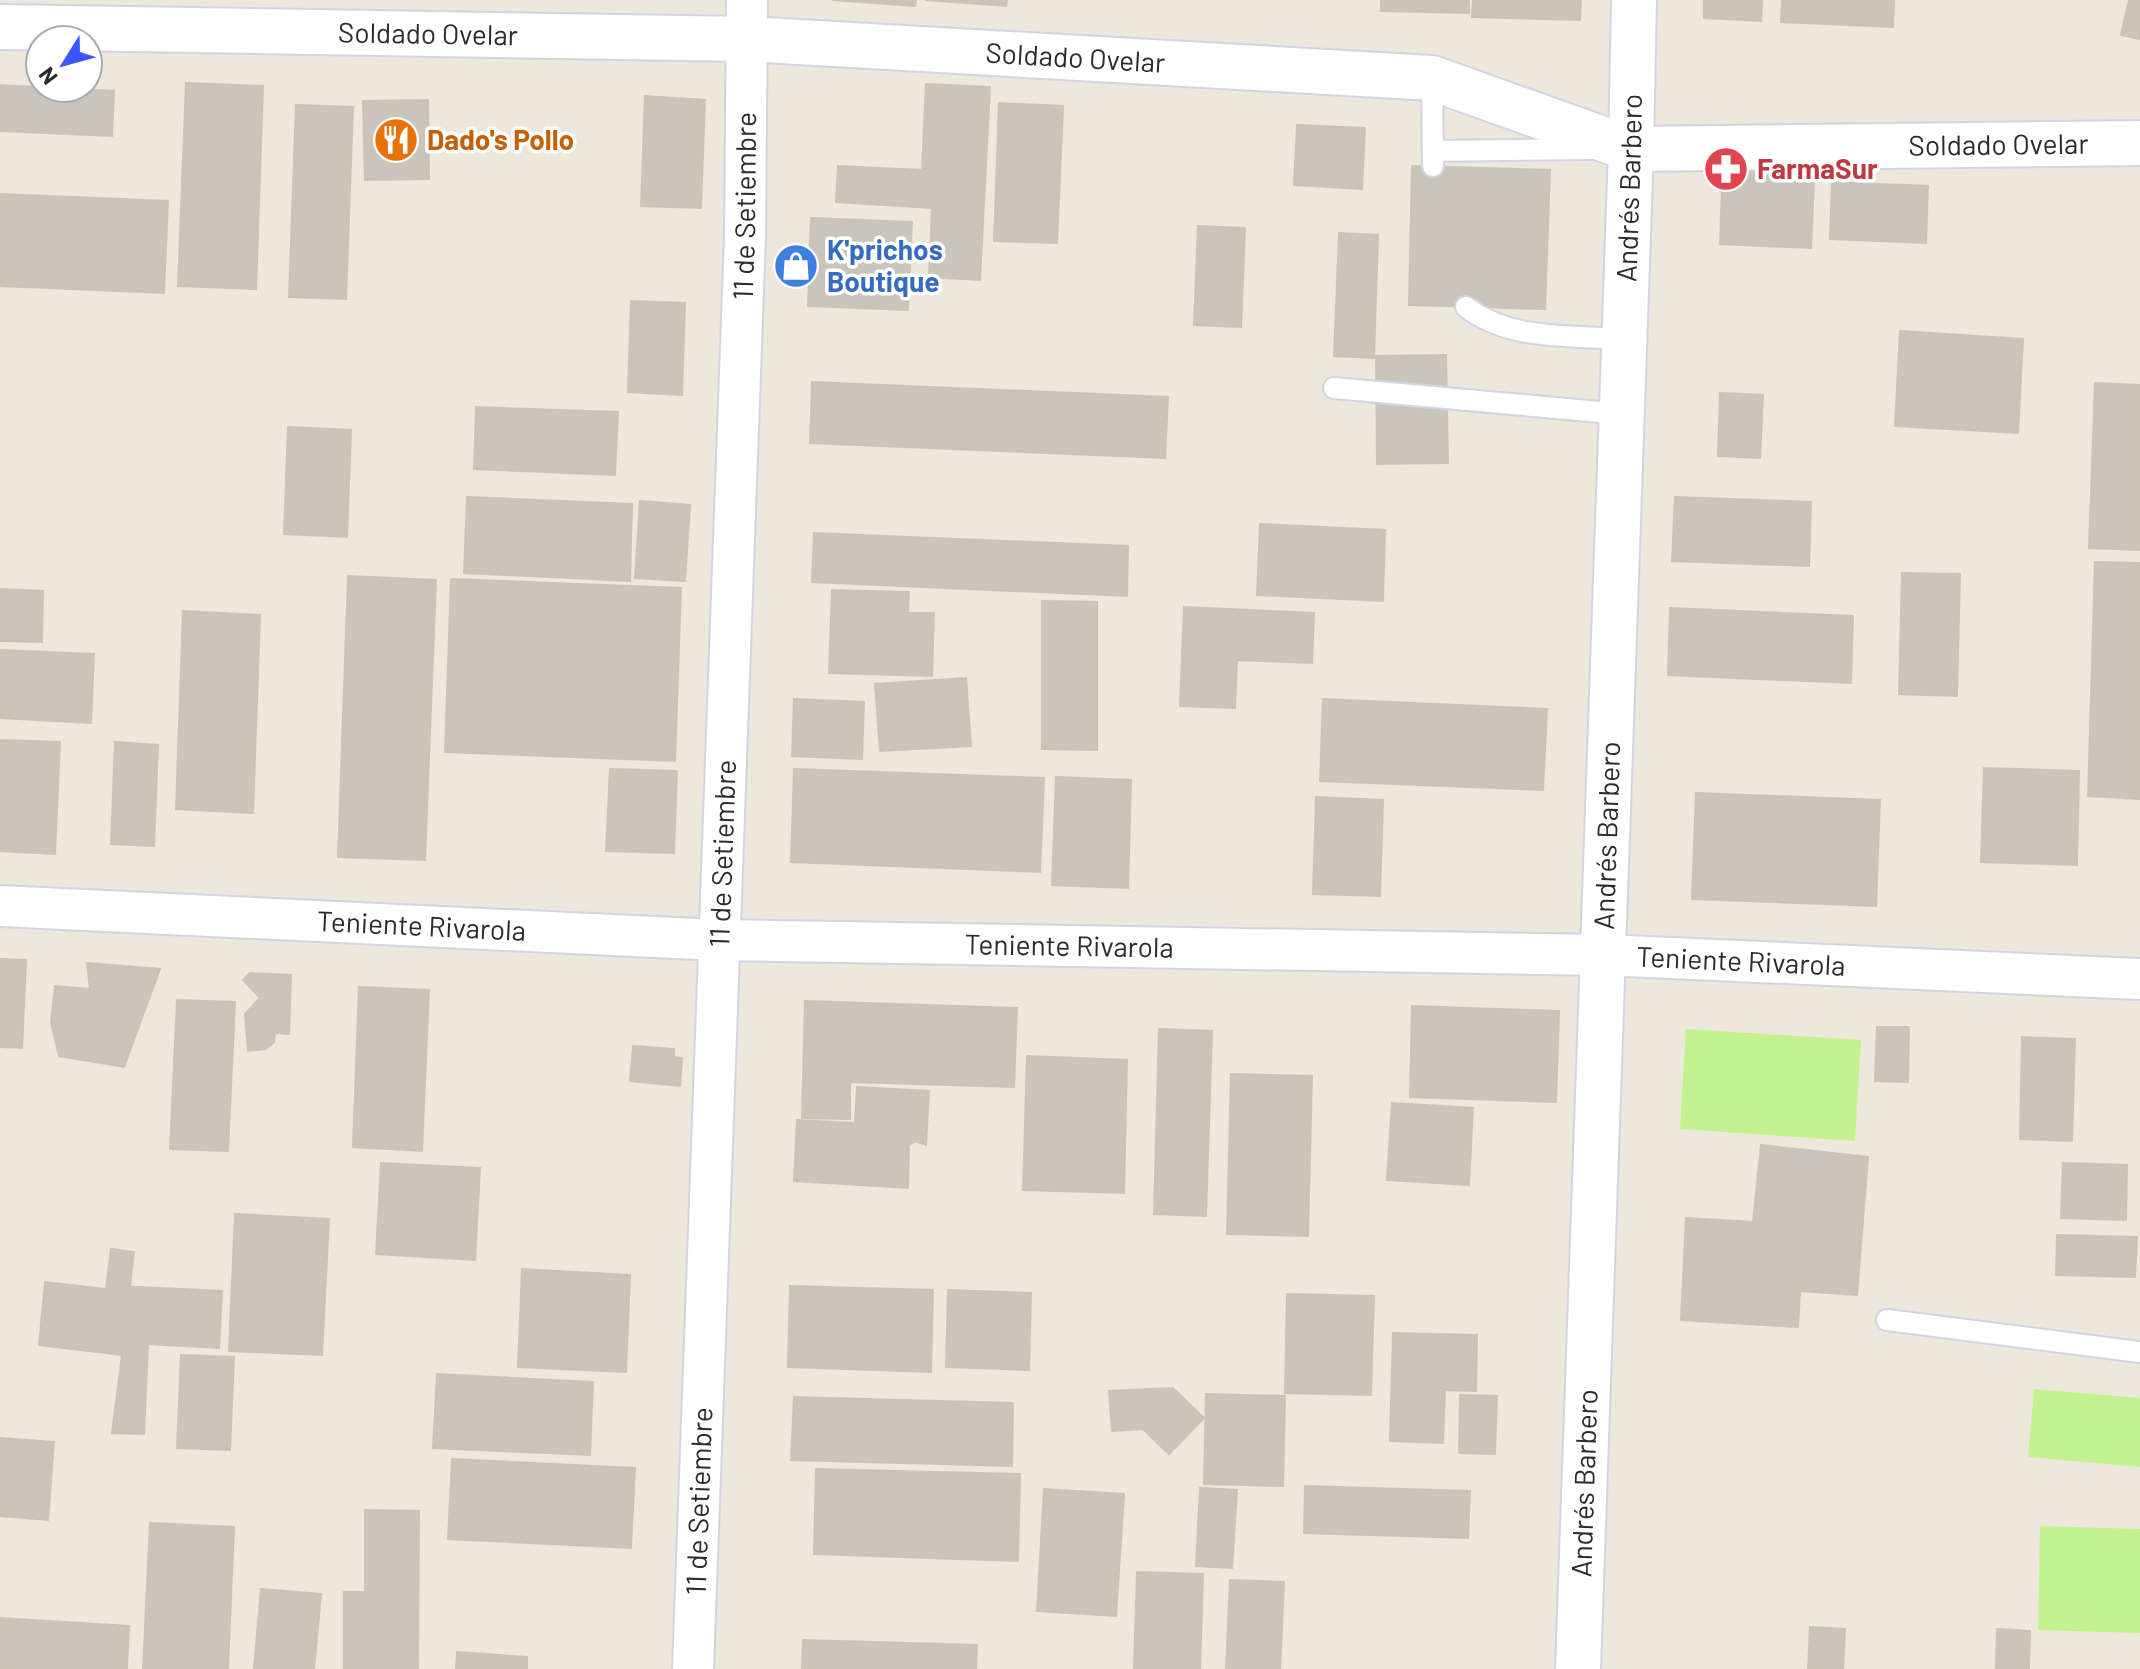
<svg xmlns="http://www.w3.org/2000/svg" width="2140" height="1669" font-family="Barlow,sans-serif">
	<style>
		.pitch { fill: #c4f18f }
		.building { fill: #c9c5bb; stroke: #cac4b6; stroke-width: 2 }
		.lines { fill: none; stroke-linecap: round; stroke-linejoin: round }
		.service-casing { stroke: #d1d4e5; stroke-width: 24 }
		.minor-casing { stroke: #d1d4e5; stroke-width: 44 }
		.secondary-casing { stroke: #d1d4e5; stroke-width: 48 }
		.service { stroke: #fff; stroke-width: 20 }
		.minor { stroke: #fff; stroke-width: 40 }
		.secondary { stroke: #fff; stroke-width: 44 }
		.labels { text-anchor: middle; stroke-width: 7; stroke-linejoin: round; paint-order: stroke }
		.street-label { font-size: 28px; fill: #2b2b2b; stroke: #fff }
		.food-label { font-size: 28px; font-weight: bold; fill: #c56008; stroke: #fff; text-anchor: start }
		.health-label { font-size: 28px; font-weight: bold; fill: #be3a42; stroke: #fff; text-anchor: start }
		.shop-label { font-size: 28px; font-weight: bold; fill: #366cbe; stroke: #fff; text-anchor: start }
	</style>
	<rect width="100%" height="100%" fill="#eee7dc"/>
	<!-- pitch -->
	<g class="pitch">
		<polygon points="1686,1029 1861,1040 1855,1141 1680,1129"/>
		<polygon points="2034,1389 2140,1398 2140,1467 2028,1457"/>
		<polygon points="2040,1526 2140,1529 2140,1633 2038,1630"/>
	</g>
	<!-- building -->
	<g class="building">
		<polygon points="832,0 916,0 915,6"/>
		<polygon points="925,0 1007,0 1006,6"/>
		<polygon points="1381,0 1469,0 1469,13 1381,11"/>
		<polygon points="1473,0 1581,0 1580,20 1472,17"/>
		<polygon points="1704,0 1762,0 1761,21 1704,18"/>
		<polygon points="1782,0 1894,0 1893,27 1781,22"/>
		<polygon points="2129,0 2140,0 2140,39 2121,35"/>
		<polygon points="186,83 263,86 256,289 178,286"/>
		<polygon points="926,84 990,87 980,280 929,277 932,208 836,202 838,166 922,170"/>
		<polygon points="0,85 114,91 112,136 0,131"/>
		<polygon points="645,96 705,100 701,208 641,206"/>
		<polygon points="428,100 429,179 365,180 363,101"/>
		<polygon points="999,103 1063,106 1057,243 994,241"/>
		<polygon points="296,105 353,107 346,299 289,297"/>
		<polygon points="1297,125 1365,128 1362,189 1294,185"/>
		<polygon points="1724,132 1816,136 1811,248 1720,244"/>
		<polygon points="1412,166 1550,170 1545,309 1409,305"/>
		<polygon points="1832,182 1928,186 1926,243 1830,239"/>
		<polygon points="0,194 168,201 164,293 0,286"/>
		<polygon points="811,218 912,222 908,310 808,306"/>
		<polygon points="1198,226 1245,228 1241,327 1194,325"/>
		<polygon points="1339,233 1378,235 1374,358 1334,356"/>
		<polygon points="631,301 685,303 682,395 628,392"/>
		<polygon points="1900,331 2023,339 2018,433 1895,426"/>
		<polygon points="1446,355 1448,463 1377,464 1376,356"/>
		<polygon points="812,382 1168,397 1165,458 810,443"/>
		<polygon points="2095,383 2140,385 2140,550 2089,548"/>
		<polygon points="1720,393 1763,395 1760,458 1718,456"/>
		<polygon points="476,407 618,412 615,475 474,469"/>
		<polygon points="288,427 351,430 347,537 284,534"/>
		<polygon points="467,497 632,504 630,581 464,573"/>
		<polygon points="1675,497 1811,502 1809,566 1672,561"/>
		<polygon points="640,501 690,505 685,581 635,578"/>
		<polygon points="1260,524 1385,530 1383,601 1257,595"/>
		<polygon points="814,533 1128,546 1127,596 812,582"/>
		<polygon points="2095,562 2140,563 2140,799 2088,796"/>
		<polygon points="1902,573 1960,574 1957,696 1899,694"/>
		<polygon points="348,576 436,580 425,860 338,857"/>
		<polygon points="451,579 681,588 675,761 445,752"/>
		<polygon points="0,589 43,591 42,642 0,641"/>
		<polygon points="832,590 909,592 908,613 934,613 932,676 829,673"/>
		<polygon points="1042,601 1097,602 1097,750 1042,749"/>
		<polygon points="1184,607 1314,613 1312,663 1237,660 1235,708 1180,706"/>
		<polygon points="1670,608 1853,616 1851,683 1668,675"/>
		<polygon points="183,611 260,615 253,813 176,809"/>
		<polygon points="0,650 94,654 91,723 0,718"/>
		<polygon points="966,678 971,746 880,751 875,684"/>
		<polygon points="794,699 864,702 862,759 792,756"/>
		<polygon points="1323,699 1547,709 1543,790 1320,781"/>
		<polygon points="0,740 60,742 55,854 0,851"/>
		<polygon points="115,742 158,745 154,846 111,844"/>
		<polygon points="1984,768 2079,771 2077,865 1981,862"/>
		<polygon points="610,769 677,771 674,853 606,851"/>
		<polygon points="794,769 1044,778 1040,872 791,862"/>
		<polygon points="1056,777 1131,780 1128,888 1052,885"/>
		<polygon points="1696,793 1880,800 1876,906 1692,899"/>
		<polygon points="1316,797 1383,800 1380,896 1313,894"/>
		<polygon points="0,959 26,960 22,1048 0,1047"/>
		<polygon points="87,963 160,969 124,1067 59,1056 51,1022 55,986 90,989"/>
		<polygon points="250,973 291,975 289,1034 275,1033 274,1042 266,1049 248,1051 245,1014 260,998 243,980"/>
		<polygon points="359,987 429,990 422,1151 353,1147"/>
		<polygon points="177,1000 235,1002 228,1151 170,1149"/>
		<polygon points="805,1001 1017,1008 1014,1087 850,1082 850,1119 802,1118"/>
		<polygon points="1412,1006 1559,1011 1556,1102 1410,1097"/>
		<polygon points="1877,1027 1909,1027 1908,1082 1875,1081"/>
		<polygon points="1159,1029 1212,1031 1206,1216 1154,1214"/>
		<polygon points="2022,1037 2075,1039 2072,1141 2020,1139"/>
		<polygon points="633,1046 674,1049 674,1057 682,1058 680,1086 630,1081"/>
		<polygon points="1027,1056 1127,1060 1124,1193 1023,1190"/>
		<polygon points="1231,1074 1312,1076 1308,1236 1227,1234"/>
		<polygon points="857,1087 929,1091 926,1145 915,1141 909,1145 908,1188 794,1181 797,1120 855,1123"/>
		<polygon points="1392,1103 1473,1108 1469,1185 1387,1180"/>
		<polygon points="1761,1145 1868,1157 1857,1295 1800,1291 1804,1225 1753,1222"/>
		<polygon points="381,1163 480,1168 475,1260 376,1254"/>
		<polygon points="2063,1163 2127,1165 2126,1220 2061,1218"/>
		<polygon points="235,1214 329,1219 322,1355 229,1351"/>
		<polygon points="1686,1218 1804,1225 1798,1327 1681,1320"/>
		<polygon points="2057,1235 2137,1237 2135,1277 2056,1275"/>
		<polygon points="111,1249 134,1252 122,1355 39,1345 45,1282 106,1289"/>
		<polygon points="522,1269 630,1275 626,1372 518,1367"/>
		<polygon points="118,1286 222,1291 219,1348 148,1344 144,1434 112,1433 122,1355"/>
		<polygon points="790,1286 933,1290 931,1372 788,1367"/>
		<polygon points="948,1290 1031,1293 1029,1370 946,1367"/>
		<polygon points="1287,1294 1374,1296 1371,1395 1285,1393"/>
		<polygon points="1393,1333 1477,1335 1476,1391 1445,1390 1443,1443 1390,1441"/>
		<polygon points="181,1355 234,1357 230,1450 177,1448"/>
		<polygon points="437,1374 593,1382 590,1455 433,1448"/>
		<polygon points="1173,1388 1204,1418 1169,1454 1143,1429 1112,1431 1109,1391"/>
		<polygon points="1206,1394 1285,1396 1283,1486 1204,1484"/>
		<polygon points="1460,1395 1497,1396 1495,1454 1459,1453"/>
		<polygon points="794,1397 1013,1403 1012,1466 791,1460"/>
		<polygon points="0,1438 54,1442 48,1520 0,1516"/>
		<polygon points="452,1459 635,1468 631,1548 448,1539"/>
		<polygon points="816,1469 1020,1474 1018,1561 814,1554"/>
		<polygon points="1305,1486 1470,1491 1468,1538 1304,1533"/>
		<polygon points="1200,1488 1237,1490 1232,1568 1196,1566"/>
		<polygon points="1044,1489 1124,1494 1116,1616 1037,1611"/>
		<polygon points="365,1510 419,1511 418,1669 344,1669 344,1592 365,1592"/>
		<polygon points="150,1523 234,1527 228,1669 143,1669"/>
		<polygon points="1137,1572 1203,1574 1200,1669 1134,1669"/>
		<polygon points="1230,1580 1284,1582 1280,1669 1226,1669"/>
		<polygon points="261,1589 321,1594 314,1669 254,1669"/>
		<polygon points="0,1618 129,1626 127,1669 0,1669"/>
		<polygon points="1810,1627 1845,1629 1843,1669 1808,1669"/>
		<polygon points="1997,1629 2030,1631 2029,1669 1996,1669"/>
		<polygon points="803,1640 977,1645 976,1669 802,1669"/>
		<polygon points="457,1652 527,1657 527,1669 456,1669"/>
	</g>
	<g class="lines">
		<!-- service casing -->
		<g class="service-casing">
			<g id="service">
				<polyline points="1432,78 1433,166"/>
				<polyline points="1433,151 1591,149"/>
				<path d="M1466,307C1510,341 1571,335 1624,339"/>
				<polyline points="1334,388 1622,414"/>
				<polyline points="1887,1320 2140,1352"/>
			</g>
		</g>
		<!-- minor casing -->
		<g class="minor-casing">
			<g id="minor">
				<path id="s1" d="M0,906L718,940L1604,955L2140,979"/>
				<path id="s2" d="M693,1669L745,236L747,0"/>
			</g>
		</g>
		<!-- secondary casing -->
		<g class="secondary-casing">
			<g id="secondary">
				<path id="s3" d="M0,27L746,39L1432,78L1631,149L2140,143"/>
				<path id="s4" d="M1578,1669L1631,149L1634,0"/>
			</g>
		</g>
		<!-- service -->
		<use href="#service" class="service"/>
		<!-- minor -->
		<use href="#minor" class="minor"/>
		<!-- secondary -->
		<use href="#secondary" class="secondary"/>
	</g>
	<!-- icons -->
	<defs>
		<g id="restaurant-disc" transform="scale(2.3)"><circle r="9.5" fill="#e8710a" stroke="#fff"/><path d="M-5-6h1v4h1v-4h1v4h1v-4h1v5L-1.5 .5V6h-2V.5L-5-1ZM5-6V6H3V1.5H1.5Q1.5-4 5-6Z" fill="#fff"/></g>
		<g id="pharmacy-disc" transform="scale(2.3)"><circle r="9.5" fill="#e0444e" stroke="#fff"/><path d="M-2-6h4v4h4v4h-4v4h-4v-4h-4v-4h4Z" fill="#fff"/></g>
		<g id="shop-disc" transform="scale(2.3)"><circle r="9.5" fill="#3f7fe0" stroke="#fff"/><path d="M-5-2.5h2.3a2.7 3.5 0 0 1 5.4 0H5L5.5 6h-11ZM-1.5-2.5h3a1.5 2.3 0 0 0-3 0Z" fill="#fff"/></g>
	</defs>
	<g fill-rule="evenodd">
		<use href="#restaurant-disc" x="396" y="140"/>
		<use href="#pharmacy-disc" x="1726" y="169"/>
		<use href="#shop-disc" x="796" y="266"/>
	</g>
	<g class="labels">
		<!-- street labels -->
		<g class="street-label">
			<text dy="10" stroke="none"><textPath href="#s3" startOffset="428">Soldado Ovelar</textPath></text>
			<text dy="10" stroke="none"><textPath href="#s3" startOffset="1076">Soldado Ovelar</textPath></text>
			<text dy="10" stroke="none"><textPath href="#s3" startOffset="2012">Soldado Ovelar</textPath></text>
			<text dy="10" stroke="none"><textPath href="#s4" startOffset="1482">Andrés Barbero</textPath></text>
			<text dy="10" stroke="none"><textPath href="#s2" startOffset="1464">11 de Setiembre</textPath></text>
			<text dy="10" stroke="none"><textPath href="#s4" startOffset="834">Andrés Barbero</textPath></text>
			<text dy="10" stroke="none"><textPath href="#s2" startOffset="816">11 de Setiembre</textPath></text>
			<text dy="10" stroke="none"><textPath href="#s1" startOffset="422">Teniente Rivarola</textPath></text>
			<text dy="10" stroke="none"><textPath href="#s1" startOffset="1070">Teniente Rivarola</textPath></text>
			<text dy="10" stroke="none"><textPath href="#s1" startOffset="1742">Teniente Rivarola</textPath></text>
			<text dy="10" stroke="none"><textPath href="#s4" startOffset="186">Andrés Barbero</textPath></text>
			<text dy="10" stroke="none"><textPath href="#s2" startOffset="168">11 de Setiembre</textPath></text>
		</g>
		<!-- food labels -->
		<g class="food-label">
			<text x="427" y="150">Dado's Pollo</text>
		</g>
		<!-- health labels -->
		<g class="health-label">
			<text x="1757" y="179">FarmaSur</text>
		</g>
		<!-- shop labels -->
		<g class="shop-label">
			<text x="827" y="260">K'prichos<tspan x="827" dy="32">Boutique</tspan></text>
		</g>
	</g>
	<!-- north arrow -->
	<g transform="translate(64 64) rotate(233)"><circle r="38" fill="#ffffff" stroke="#aaaaaa" stroke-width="2"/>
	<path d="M0-6L14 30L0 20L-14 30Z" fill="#3956ff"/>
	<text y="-12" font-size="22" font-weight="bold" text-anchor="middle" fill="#2b2b2b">N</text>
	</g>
</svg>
